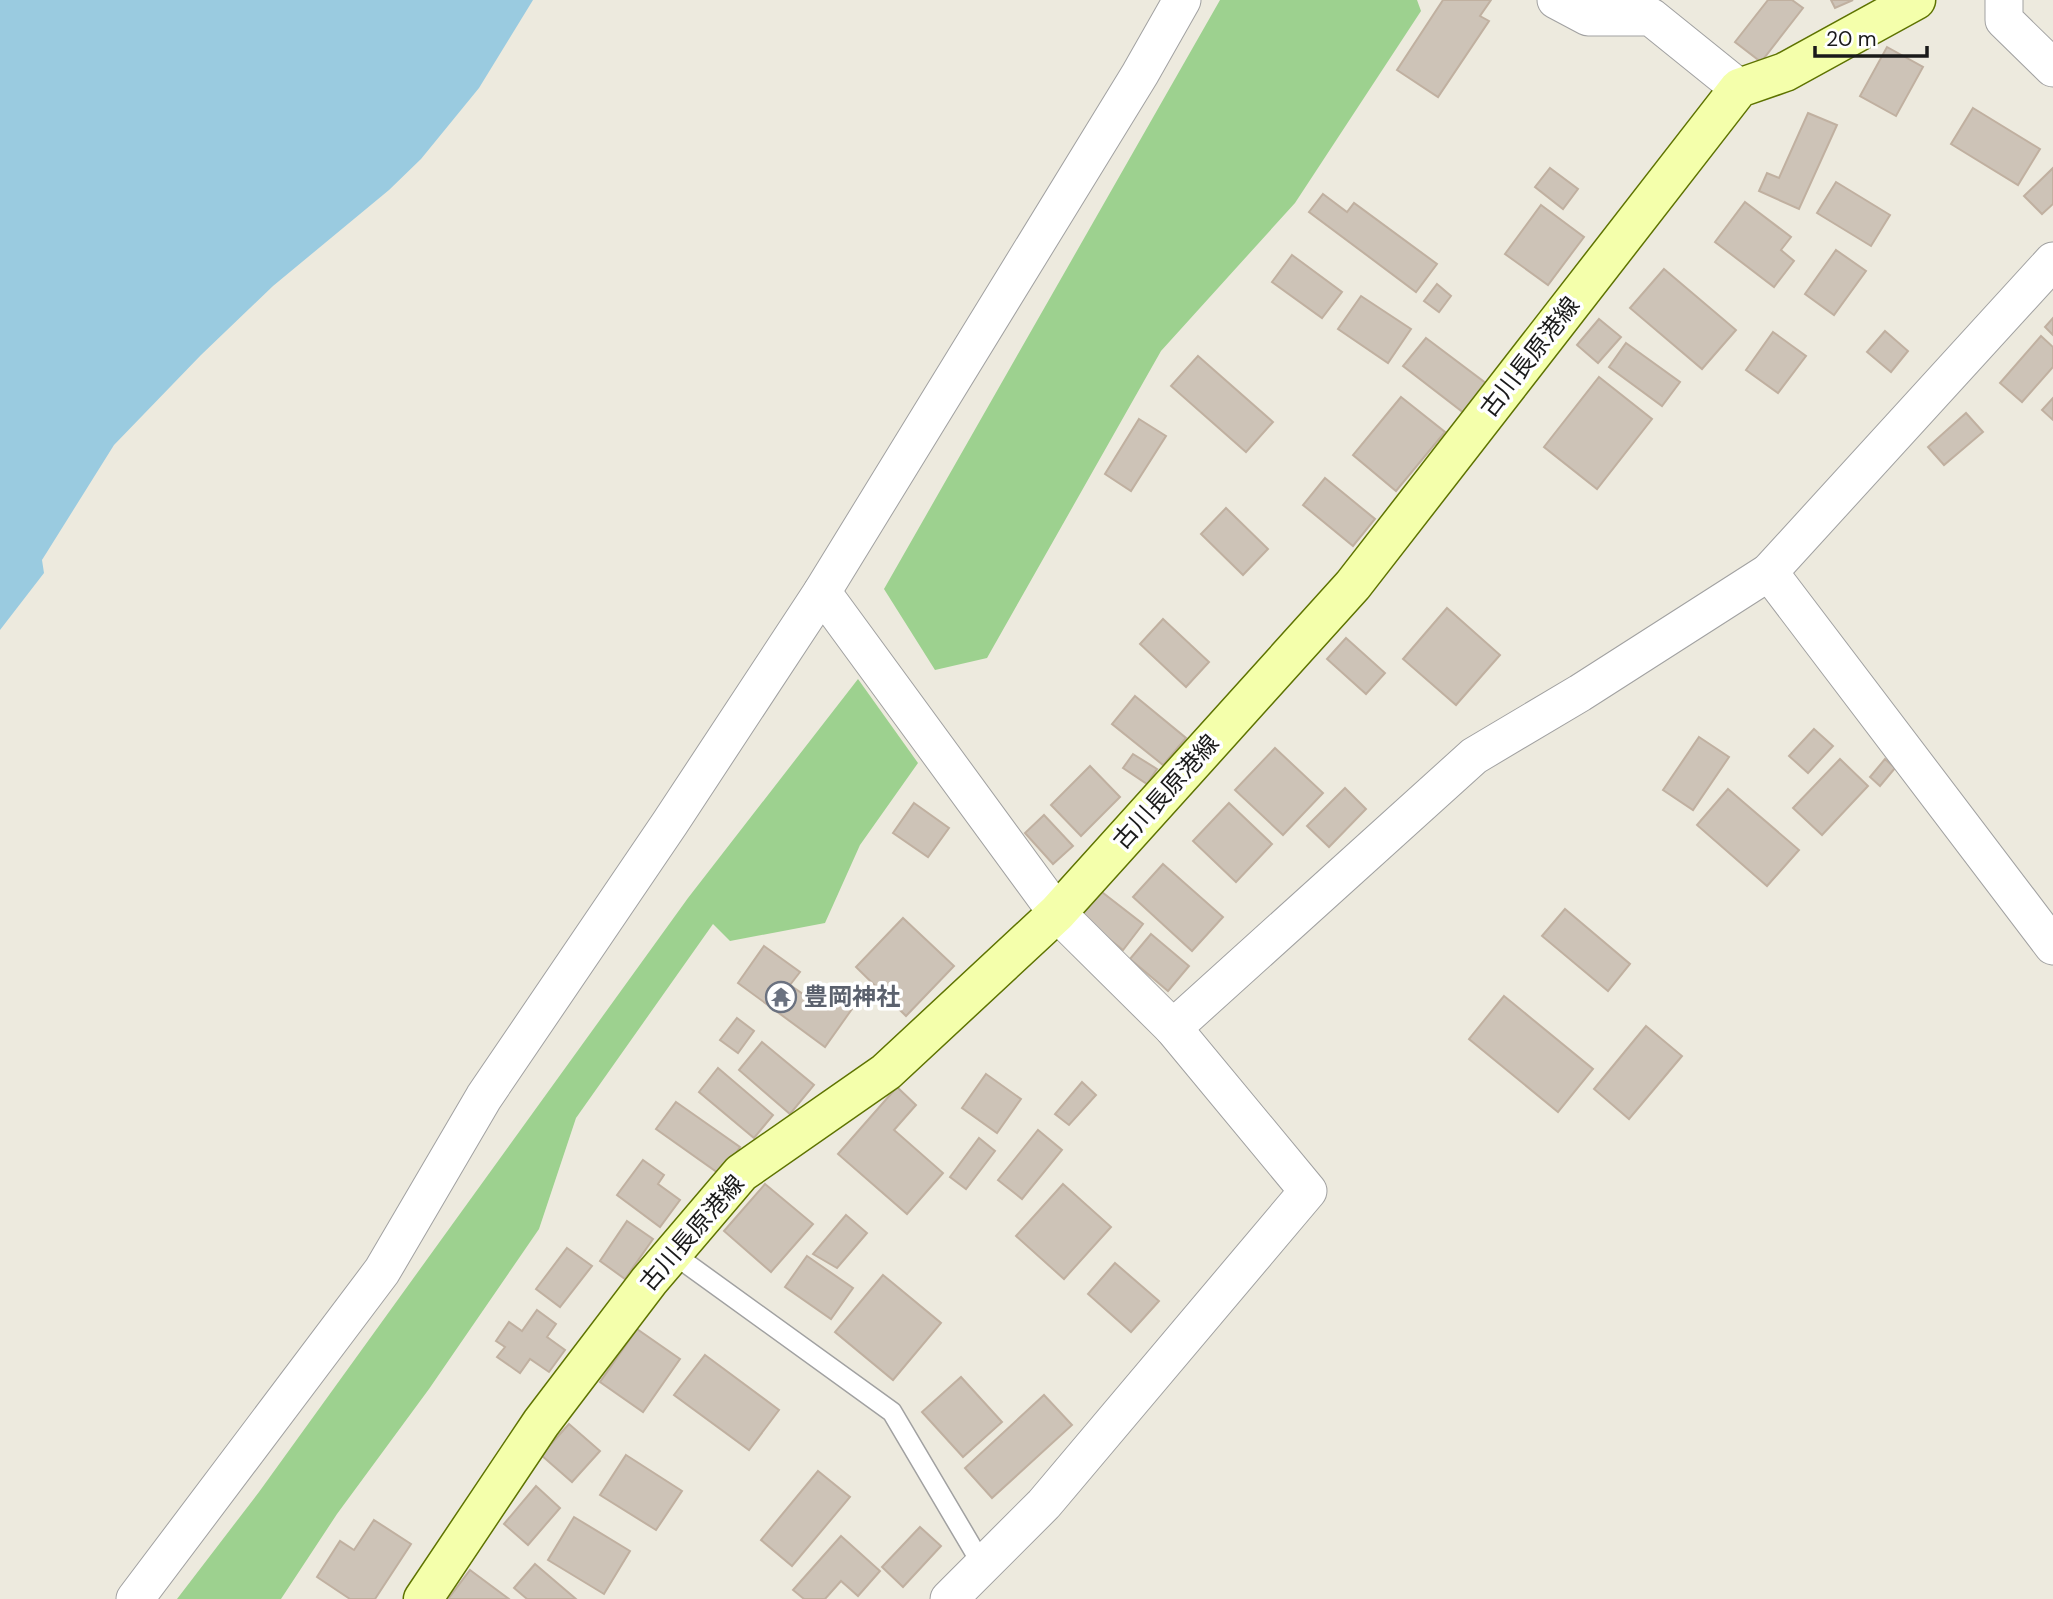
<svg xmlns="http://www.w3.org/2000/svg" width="2053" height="1599" font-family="'DM Sans','Noto Sans JP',sans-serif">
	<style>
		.forest { fill: #9dd18f }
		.water { fill: #9acbe0 }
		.building { fill: #cdc3b7; stroke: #c0b0a0; stroke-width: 2 }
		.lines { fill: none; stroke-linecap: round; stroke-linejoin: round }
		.lane-casing { stroke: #a1a1a1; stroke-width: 22 }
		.street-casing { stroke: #a1a1a1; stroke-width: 39 }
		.secondary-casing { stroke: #5e7300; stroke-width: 41 }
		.lane { stroke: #fff; stroke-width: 19 }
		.street { stroke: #fff; stroke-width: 37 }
		.secondary { stroke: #f4ffab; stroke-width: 38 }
		.labels { text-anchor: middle; stroke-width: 7; stroke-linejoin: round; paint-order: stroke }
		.street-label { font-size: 24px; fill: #1a1a1a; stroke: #fff }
		.worship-label { font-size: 24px; font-weight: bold; fill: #5b616d; stroke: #fff; text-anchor: start }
	</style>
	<rect width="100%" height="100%" fill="#edeade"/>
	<!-- forest -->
	<g class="forest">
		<polygon points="1220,0 1417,0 1421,11 1295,203 1161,351 987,658 935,670 884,589"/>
		<polygon points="858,679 918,763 860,845 825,923 730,941 713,924 576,1118 539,1229 429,1389 337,1514 281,1599 177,1599 259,1492 688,898"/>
	</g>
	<!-- water -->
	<polygon class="water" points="0,0 533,0 479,88 421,159 389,190 273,286 201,355 114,445 42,560 44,573 0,630"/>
	<!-- building -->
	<g class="building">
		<polygon points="1443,0 1491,0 1480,16 1489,21 1438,97 1397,70"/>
		<polygon points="1768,0 1792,0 1803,8 1761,62 1735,42"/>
		<polygon points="1831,0 1853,0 1835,8"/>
		<polygon points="1887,47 1923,67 1896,116 1860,96"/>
		<polygon points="1973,108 2040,149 2018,185 1951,144"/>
		<polygon points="1808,113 1837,125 1799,209 1759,191 1767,173 1779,178"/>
		<polygon points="1550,168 1578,189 1563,209 1535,187"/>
		<polygon points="2053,168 2053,204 2042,214 2024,196"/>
		<polygon points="1836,182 1890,215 1871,246 1817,213"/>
		<polygon points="1323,194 1347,212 1354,203 1437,264 1416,292 1309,212"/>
		<polygon points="1745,202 1791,237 1781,250 1794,261 1774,287 1715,242"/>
		<polygon points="1541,205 1584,237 1548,285 1505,254"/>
		<polygon points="1836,250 1866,271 1834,315 1805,294"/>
		<polygon points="1292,255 1342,292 1322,318 1272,282"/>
		<polygon points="1664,269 1736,330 1702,369 1630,308"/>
		<polygon points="1437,284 1451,296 1439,312 1424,301"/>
		<polygon points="1361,296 1411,329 1388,363 1338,329"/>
		<polygon points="2053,318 2053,335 2045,327"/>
		<polygon points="1599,319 1621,337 1598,363 1577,345"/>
		<polygon points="1885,331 1908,351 1891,372 1867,352"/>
		<polygon points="1773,332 1806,356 1778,393 1746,370"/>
		<polygon points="2041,336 2053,347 2053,367 2022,402 2000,383"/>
		<polygon points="1426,338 1487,384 1464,413 1403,366"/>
		<polygon points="1626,343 1680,382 1662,406 1609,367"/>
		<polygon points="1198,356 1273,422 1246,452 1171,386"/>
		<polygon points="1599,377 1652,419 1597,489 1544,447"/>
		<polygon points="1401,397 1445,432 1396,491 1353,455"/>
		<polygon points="2053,398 2053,420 2042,410"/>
		<polygon points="1966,413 1983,432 1944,465 1928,447"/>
		<polygon points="1139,419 1166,436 1131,491 1105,474"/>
		<polygon points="1325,478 1375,519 1353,546 1303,505"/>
		<polygon points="1226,508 1268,549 1243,575 1201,534"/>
		<polygon points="1447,608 1500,655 1456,705 1403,659"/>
		<polygon points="1163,619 1209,662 1186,687 1140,644"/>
		<polygon points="1346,638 1385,673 1366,694 1327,659"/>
		<polygon points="1135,696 1186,738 1163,765 1112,724"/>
		<polygon points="1814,729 1833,746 1808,773 1789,756"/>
		<polygon points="1699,737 1729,757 1693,810 1663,790"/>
		<polygon points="1275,748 1323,793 1283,835 1235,790"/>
		<polygon points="1133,754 1157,769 1147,784 1123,768"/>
		<polygon points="1840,759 1868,786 1822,835 1793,808"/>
		<polygon points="1885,759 1895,768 1880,786 1870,777"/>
		<polygon points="1090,766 1120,797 1081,836 1051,805"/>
		<polygon points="1345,788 1366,809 1329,847 1307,826"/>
		<polygon points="1728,789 1799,850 1767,886 1697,825"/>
		<polygon points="914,803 949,828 928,857 893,833"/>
		<polygon points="1229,803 1272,844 1236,882 1193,841"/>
		<polygon points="1044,815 1073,846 1053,864 1025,833"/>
		<polygon points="1163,864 1223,917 1192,951 1133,897"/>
		<polygon points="1098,889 1143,924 1123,950 1078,914"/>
		<polygon points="1565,909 1630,964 1608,991 1542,936"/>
		<polygon points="903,918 954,966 906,1016 856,967"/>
		<polygon points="1151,934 1189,966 1168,991 1130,959"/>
		<polygon points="764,946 800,972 790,985 816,1003 825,990 852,1009 825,1047 738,983"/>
		<polygon points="1504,996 1593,1069 1558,1112 1469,1039"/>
		<polygon points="737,1018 754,1031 738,1053 720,1040"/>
		<polygon points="1646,1026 1682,1056 1629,1119 1594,1089"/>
		<polygon points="762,1042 814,1085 790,1114 739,1070"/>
		<polygon points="718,1068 773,1115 754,1138 699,1092"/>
		<polygon points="986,1074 1021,1099 997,1133 962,1108"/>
		<polygon points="1082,1082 1096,1095 1069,1125 1055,1114"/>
		<polygon points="897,1087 916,1105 894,1130 943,1173 907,1214 838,1154"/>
		<polygon points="676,1102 740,1147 721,1175 656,1129"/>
		<polygon points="1038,1130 1062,1150 1022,1199 998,1180"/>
		<polygon points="979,1138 995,1151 966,1189 950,1177"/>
		<polygon points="643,1160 664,1175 658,1184 680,1200 660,1227 617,1195"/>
		<polygon points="765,1184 813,1224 771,1272 724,1231"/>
		<polygon points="1063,1184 1111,1227 1064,1279 1016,1236"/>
		<polygon points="846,1215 867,1233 837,1268 813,1254"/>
		<polygon points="627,1221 653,1239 625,1279 600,1261"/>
		<polygon points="567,1248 592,1266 560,1307 536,1289"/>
		<polygon points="807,1256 853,1288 831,1319 785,1287"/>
		<polygon points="1115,1263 1159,1301 1131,1332 1088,1294"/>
		<polygon points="883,1275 941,1323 893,1380 835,1332"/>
		<polygon points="537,1310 556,1324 547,1337 565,1350 549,1372 530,1359 520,1373 497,1357 505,1347 496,1341 509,1322 522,1331"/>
		<polygon points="637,1329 680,1359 643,1412 600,1382"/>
		<polygon points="705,1355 779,1410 749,1450 674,1395"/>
		<polygon points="961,1377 1002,1422 963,1457 922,1412"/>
		<polygon points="1044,1395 1072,1425 992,1498 965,1468"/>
		<polygon points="569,1424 600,1451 572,1482 541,1455"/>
		<polygon points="626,1455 682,1491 656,1530 600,1495"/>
		<polygon points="818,1471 850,1497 792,1566 761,1540"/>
		<polygon points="536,1486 560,1508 528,1545 504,1524"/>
		<polygon points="574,1517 630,1551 604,1594 548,1560"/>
		<polygon points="374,1520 411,1544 375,1599 350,1599 317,1577 340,1541 354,1550"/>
		<polygon points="920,1527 941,1546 903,1587 882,1567"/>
		<polygon points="841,1536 880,1571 858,1596 841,1581 825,1599 804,1599 793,1590"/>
		<polygon points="535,1564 576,1599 527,1599 514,1588"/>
		<polygon points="470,1570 509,1599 448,1599"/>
	</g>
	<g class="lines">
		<!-- lane casing -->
		<g class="lane-casing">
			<polyline id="lane" points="672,1253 892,1412 983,1566"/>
		</g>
		<!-- street casing -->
		<g class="street-casing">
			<g id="street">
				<polyline points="1556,0 1588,17 1651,17 1739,88"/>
				<polyline points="2004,0 2004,20 2053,68"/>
				<polyline points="1769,572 2053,946"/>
				<polyline points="822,592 1057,913 1173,1028 1308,1191 1044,1504 949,1599"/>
				<polyline points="1173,1028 1474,756 1580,693 1769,572 2053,261"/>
				<polyline points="135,1599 382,1271 484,1097 670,823 822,592 1140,74 1182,0"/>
			</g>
		</g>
		<!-- secondary casing -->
		<g class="secondary-casing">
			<polyline id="secondary" points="423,1599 541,1423 649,1281 741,1173 886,1072 1057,913 1353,585 1739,88 1785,72 1916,0"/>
		</g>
		<!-- lane -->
		<use href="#lane" class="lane"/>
		<!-- street -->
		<use href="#street" class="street"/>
		<!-- secondary -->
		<use href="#secondary" class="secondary"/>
	</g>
	<!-- icons -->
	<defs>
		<g id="temple-ring" transform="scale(1.575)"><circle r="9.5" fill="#fff" stroke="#6b7280" stroke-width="1.5"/><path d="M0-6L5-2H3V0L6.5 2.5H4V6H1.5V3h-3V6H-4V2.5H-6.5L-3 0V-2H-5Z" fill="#6b7280"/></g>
	</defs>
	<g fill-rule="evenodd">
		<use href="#temple-ring" x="781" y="997"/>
	</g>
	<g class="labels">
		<!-- street labels -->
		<g class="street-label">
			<text transform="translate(1530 357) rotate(-52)" y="8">古川長原港線</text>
			<text transform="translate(1166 792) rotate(-48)" y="8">古川長原港線</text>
			<text transform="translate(692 1233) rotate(-49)" y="8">古川長原港線</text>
		</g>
		<!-- worship labels -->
		<g class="worship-label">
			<text x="804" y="1005">豊岡神社</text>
		</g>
	</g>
	<!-- scale -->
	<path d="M1815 46v10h112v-10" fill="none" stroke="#1a1a1a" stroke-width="3.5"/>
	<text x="1826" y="46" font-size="21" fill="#1a1a1a" stroke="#ffffff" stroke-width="5" paint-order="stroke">20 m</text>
</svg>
